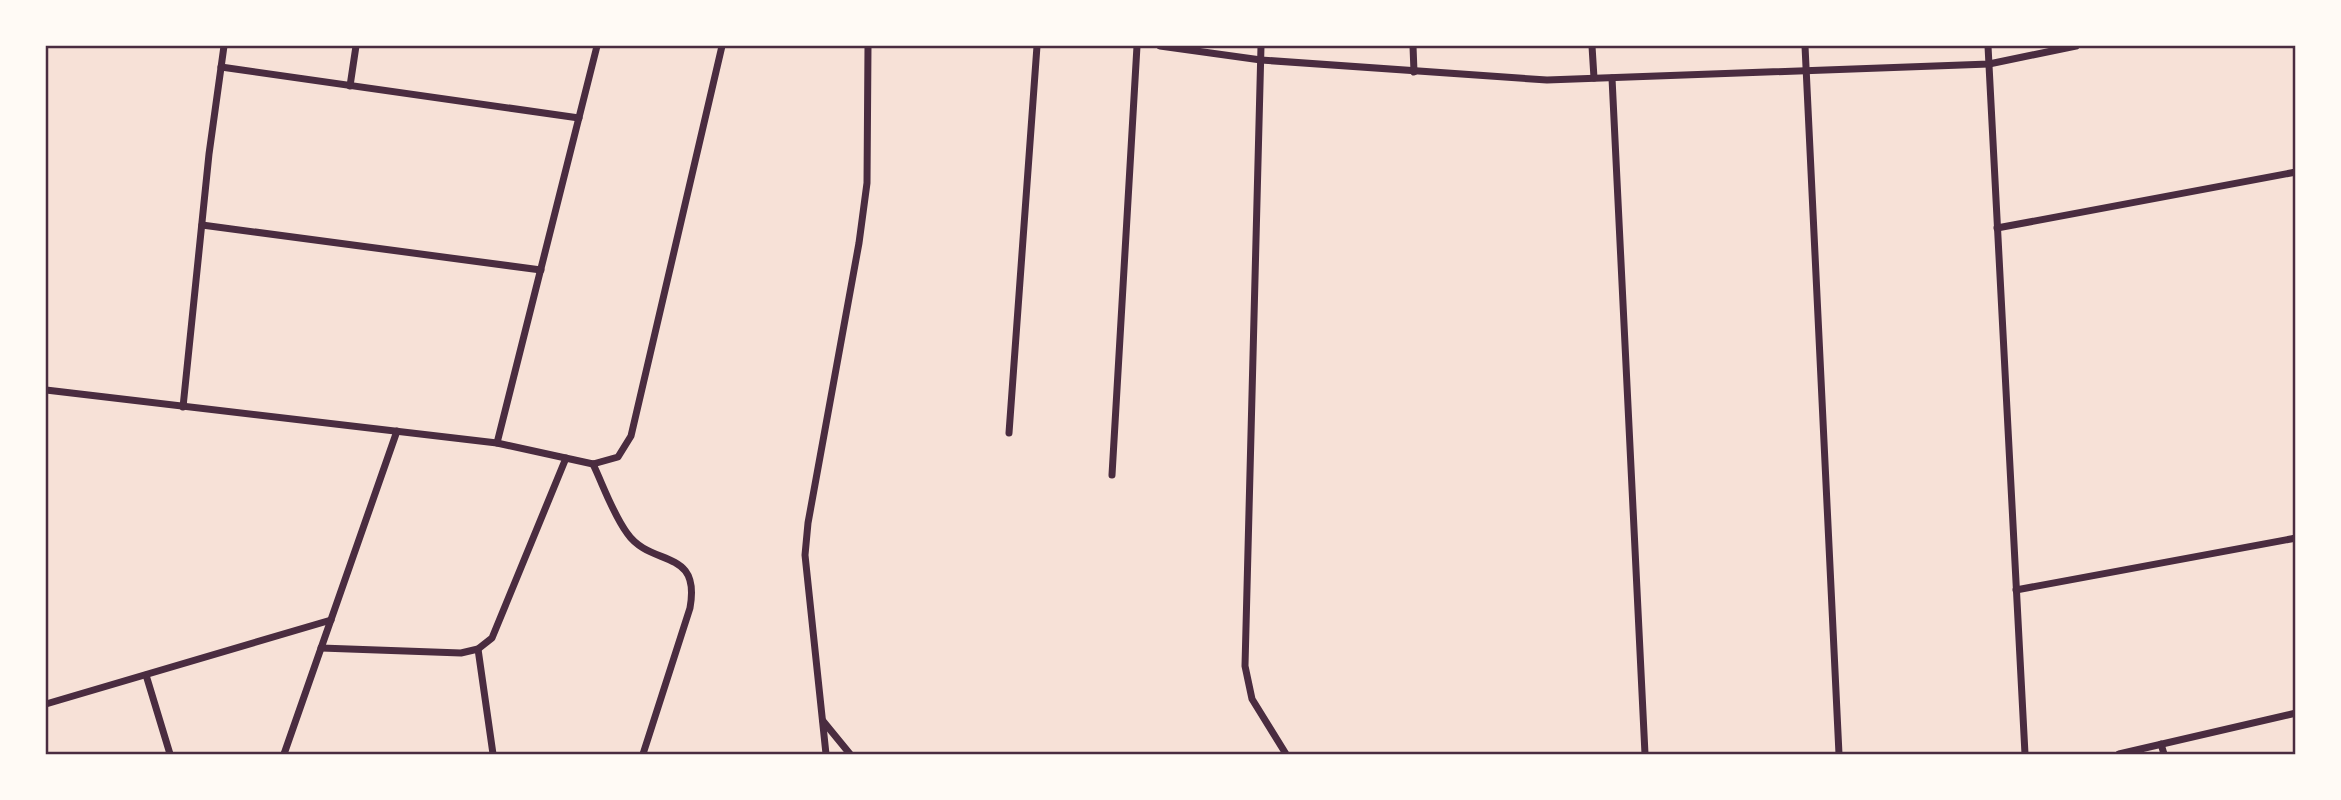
<svg xmlns="http://www.w3.org/2000/svg" width="2341" height="800" font-family="'Golos Text',sans-serif">
	<style>
		.lines { fill: none; stroke-linecap: round; stroke-linejoin: round }
		.minor { stroke: #4a2c40; stroke-width: 7 }
		.neatline { fill: none; stroke: #4a2c40; stroke-width: 2.5 }
	</style>
	<rect width="100%" height="100%" fill="#f7e1d7"/>
	<g class="lines">
		<!-- minor -->
		<g class="minor">
			<polyline points="1160,46 1261,60 1547,80 1989,64 2076,46"/>
			<polyline points="1261,46 1245,666 1252,699 1286,754"/>
			<polyline points="1413,46 1414,72"/>
			<polyline points="1592,46 1594,78"/>
			<polyline points="1805,46 1839,754"/>
			<polyline points="1988,46 2025,754"/>
			<polyline points="221,67 579,118"/>
			<polyline points="1612,78 1645,754"/>
			<polyline points="350,86 356,46"/>
			<polyline points="202,225 541,270"/>
			<polyline points="1997,228 2296,172"/>
			<polyline points="46,390 497,443 593,464 618,457 631,436 722,46"/>
			<polyline points="183,407 209,154 224,46"/>
			<polyline points="1009,433 1037,46"/>
			<polyline points="497,443 597,46"/>
			<path d="M593,464C603,485 613,514 627,533C651,568 701,547 690,608L643,754"/>
			<polyline points="1112,475 1137,46"/>
			<polyline points="2016,590 2296,538"/>
			<polyline points="321,648 461,653 478,649 492,638 566,458"/>
			<polyline points="478,649 493,754"/>
			<polyline points="146,675 170,754"/>
			<polyline points="46,704 331,620"/>
			<polyline points="823,721 850,754"/>
			<polyline points="2161,744 2164,754"/>
			<polyline points="284,754 397,431"/>
			<polyline points="826,754 805,555 808,523 859,243 867,183 868,46"/>
			<polyline points="2119,754 2296,713"/>
		</g>
	</g>
	<!-- border -->
	<rect width="2341" height="800" fill="none" stroke="#fffaf5" stroke-width="94"/>
	<rect x="47" y="47" width="2247" height="706" class="neatline"/>
</svg>
